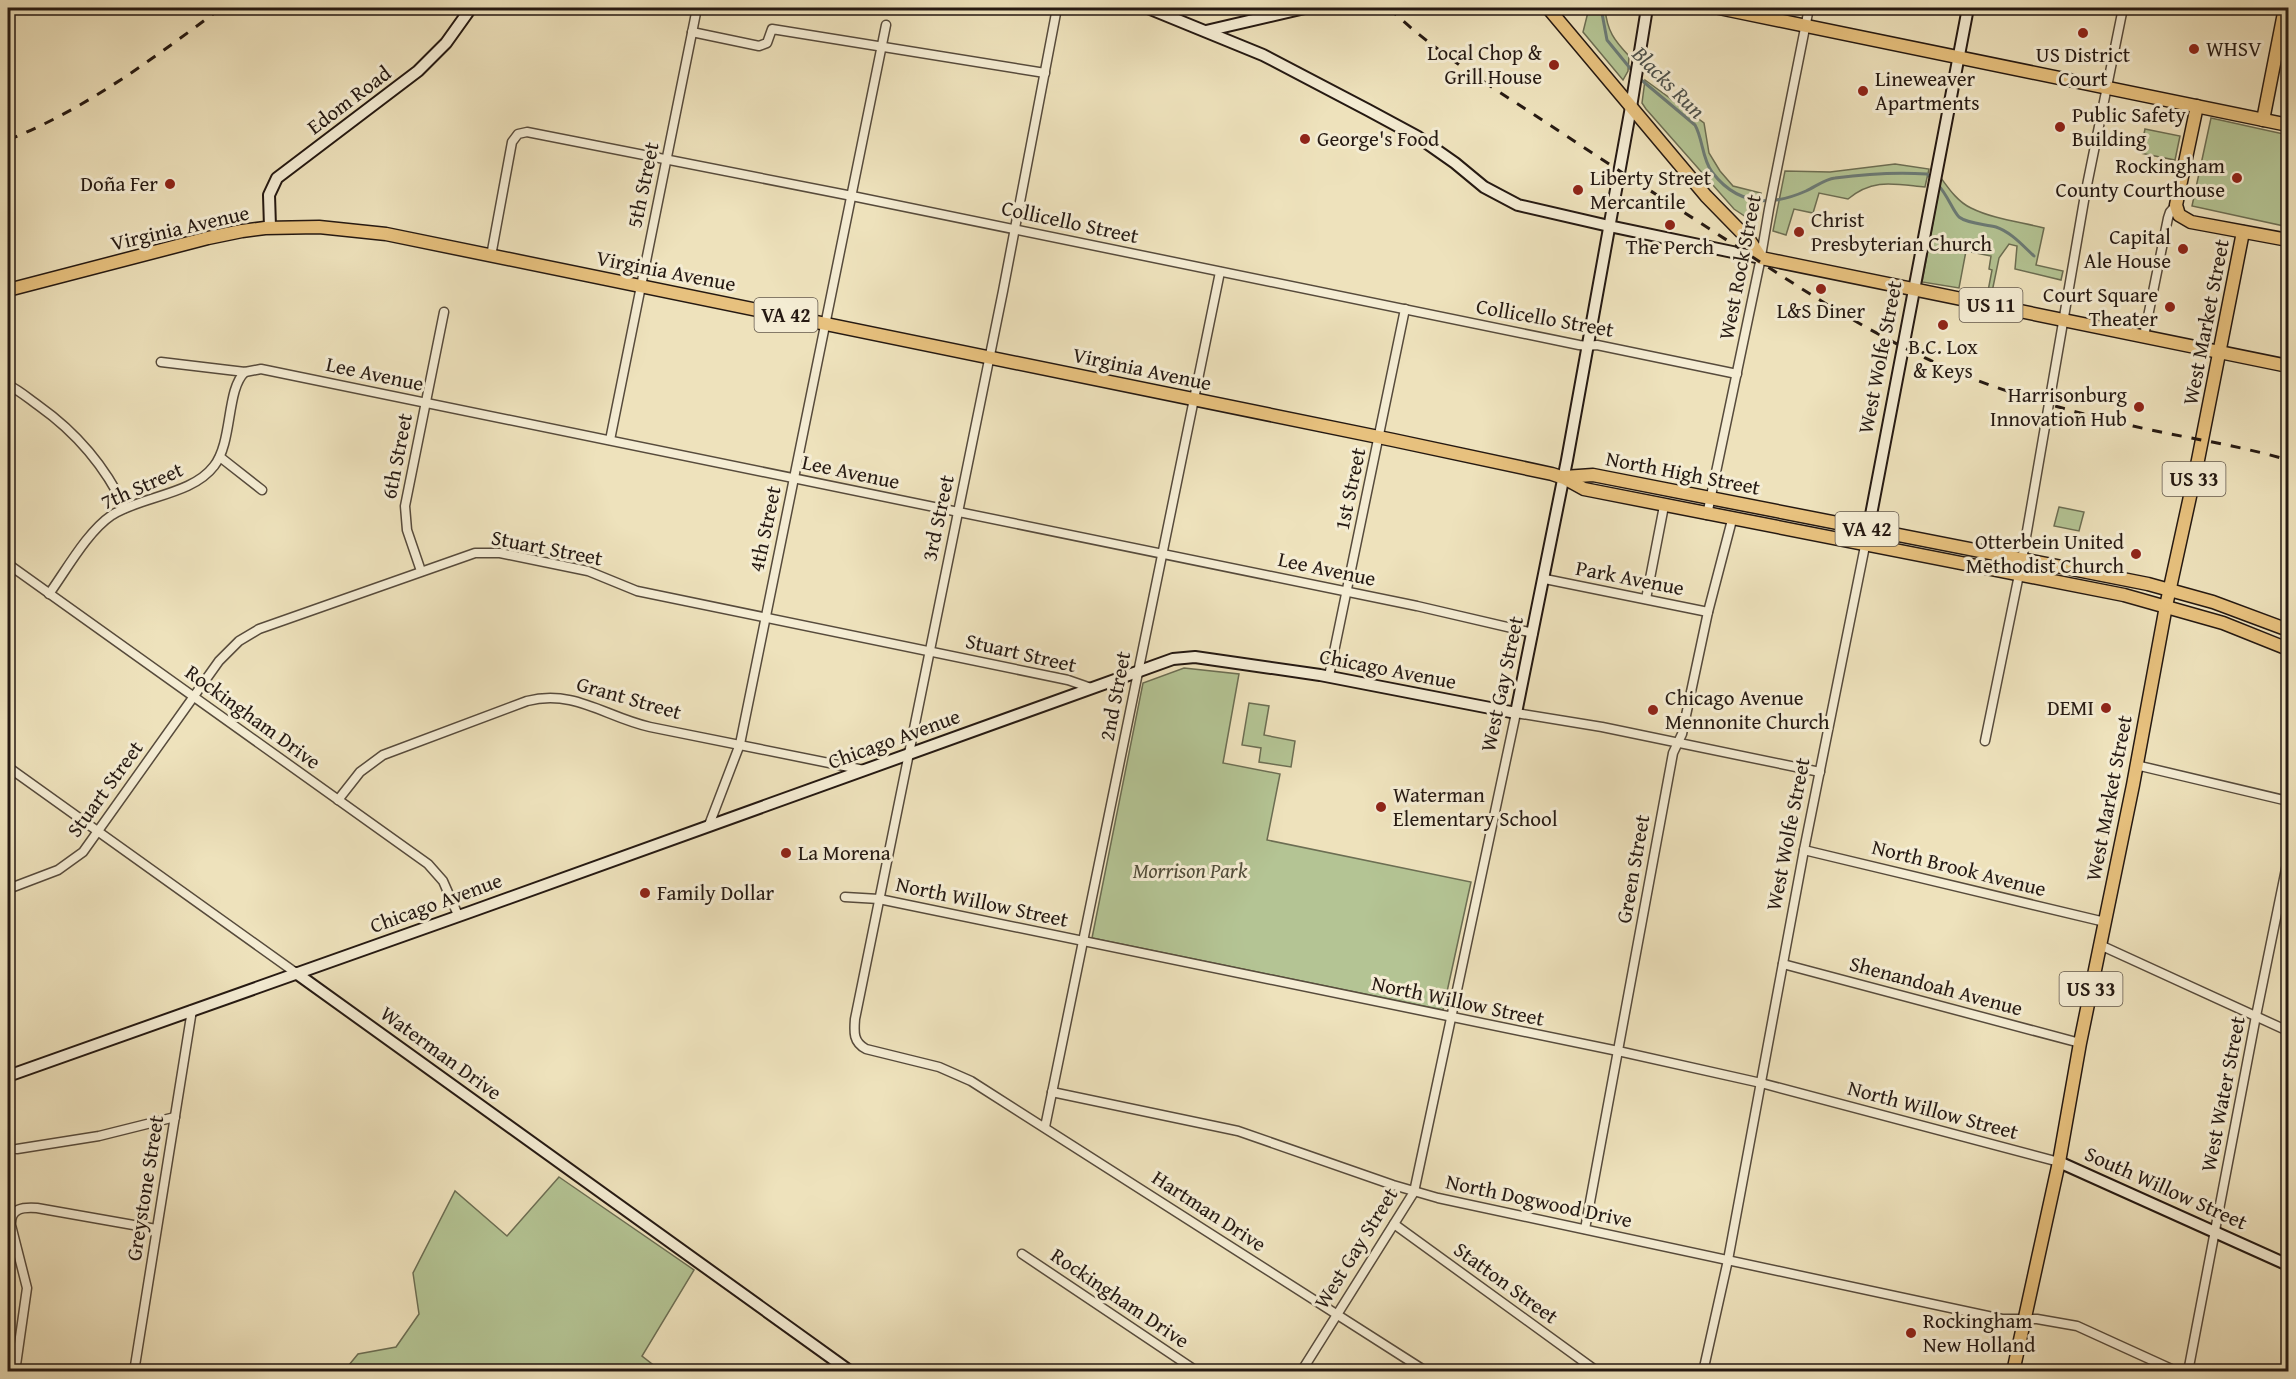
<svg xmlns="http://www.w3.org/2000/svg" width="2296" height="1379" font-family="'Gentium Book Plus',serif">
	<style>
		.green { fill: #b4c494; stroke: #6c6e53; stroke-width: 1.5 }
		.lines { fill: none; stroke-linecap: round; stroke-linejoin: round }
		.stream { stroke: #6c7b76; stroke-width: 3 }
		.street-casing { stroke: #574b3c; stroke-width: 11 }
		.secondary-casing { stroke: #251912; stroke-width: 14 }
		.primary-casing { stroke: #251912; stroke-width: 15 }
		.street { stroke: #f4ecd3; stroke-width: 8 }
		.secondary { stroke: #f4ecd3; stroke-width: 10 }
		.primary { stroke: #e7c17e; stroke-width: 12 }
		.rail { stroke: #251912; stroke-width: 3; stroke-dasharray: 10 10; stroke-linecap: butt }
		.poi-dot { fill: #8f2418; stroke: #f4ecd3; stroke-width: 2 }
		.labels { text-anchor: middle; stroke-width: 6; stroke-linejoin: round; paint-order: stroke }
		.shield { fill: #f4ecd3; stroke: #63584c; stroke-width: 1.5 }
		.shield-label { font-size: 20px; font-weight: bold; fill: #251912 }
		.poi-label { font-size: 21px; fill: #251912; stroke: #f4ecd3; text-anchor: start }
		.street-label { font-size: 21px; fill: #251912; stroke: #f4ecd3 }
		.park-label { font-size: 21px; font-style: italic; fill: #504c39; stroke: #f4ecd3 }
		.water-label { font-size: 22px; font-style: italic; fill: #4e524c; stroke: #f4ecd3 }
	</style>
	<rect width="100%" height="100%" fill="#eee2bc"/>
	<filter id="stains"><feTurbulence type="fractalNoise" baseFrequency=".00333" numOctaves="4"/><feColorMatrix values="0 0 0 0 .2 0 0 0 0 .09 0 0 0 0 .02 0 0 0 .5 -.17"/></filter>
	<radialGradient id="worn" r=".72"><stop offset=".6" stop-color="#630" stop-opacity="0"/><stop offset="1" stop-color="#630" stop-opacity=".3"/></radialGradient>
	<!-- green -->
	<g class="green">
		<path d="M1589,8H1605C1607,31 1614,40 1629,56L1628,71L1623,80L1583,32Z"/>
		<polygon points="1645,80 1704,123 1709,153 1720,171 1733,186 1761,193 1755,223 1734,209 1646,109 1642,103"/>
		<polygon points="2211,118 2288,135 2288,203 2284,226 2192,206"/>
		<polygon points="2145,129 2180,136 2175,160 2140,153"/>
		<path d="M1895,164L1929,169L1925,187C1894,184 1873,178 1848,199L1819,193L1813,213L1794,209L1786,235L1773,231L1785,171L1830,172Z"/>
		<path d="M1941,178C1949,189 1958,202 1971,208C1993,219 2021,222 2044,228L2036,265L2063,271L2061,280L2015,269L2017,246L2009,244L1999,258L1992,292L1988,291L1992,270L1989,269L1991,256L1966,251L1959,288L1922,282Z"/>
		<polygon points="2059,507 2084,512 2079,531 2054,526"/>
		<polygon points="1184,668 1239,674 1223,763 1280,774 1267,840 1471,882 1443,1010 1092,938 1143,683"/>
		<polygon points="1249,703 1269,706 1264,735 1295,741 1291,767 1259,762 1261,748 1242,745"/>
		<polygon points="559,1177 694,1270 642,1356 661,1371 344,1371 358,1354 396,1347 419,1314 413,1273 455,1191 507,1236"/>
	</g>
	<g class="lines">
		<!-- stream -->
		<g class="stream">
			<polyline points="1601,8 1607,40 1634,73"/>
			<path d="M1639,78L1695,125C1703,139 1702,159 1712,172C1737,205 1770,207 1806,191C1815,187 1825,179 1835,178C1865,174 1898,172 1927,174L1931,178"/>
			<path d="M1938,185C1947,194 1953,211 1959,217C1968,224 1985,224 1996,227C2011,232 2023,246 2034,256"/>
		</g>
		<!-- street casing -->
		<g class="street-casing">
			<g id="street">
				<path d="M1057,8L1003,291L855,1019C854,1032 853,1042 866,1049L939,1067L971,1081L1427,1372"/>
				<polyline points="1174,17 1178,8"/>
				<polyline points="692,32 759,46 767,43 772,29 1045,73"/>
				<polyline points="491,256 512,142 518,134 527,132 852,196 1579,345 1587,346 1597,345 1737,374"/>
				<polyline points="2144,336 2168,218 2170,212 2176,205"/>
				<polyline points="161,362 245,372 261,369 1417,606 1533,633"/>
				<path d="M8,385C19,390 29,399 39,406C77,433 105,466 125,508"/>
				<polyline points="610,440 697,8"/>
				<polyline points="220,457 262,490"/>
				<polyline points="1707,515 1760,262 1769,209 1809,8"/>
				<polyline points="8,564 428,864 443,881 458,915"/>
				<polyline points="421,571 407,530 405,506 444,312"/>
				<polyline points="1545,579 1708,612"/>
				<path d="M49,594C67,569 87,532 112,515C142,496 192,495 214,466C233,442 226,389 245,372"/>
				<polyline points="1646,599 1664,506"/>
				<polyline points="1329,676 1405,309"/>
				<polyline points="1985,741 2022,560 2085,195 2123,8"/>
				<polyline points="2136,765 2288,801"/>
				<polyline points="8,767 296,973"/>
				<path d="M338,800L360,772L383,755L527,701C575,689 605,717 650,727L864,770"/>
				<polyline points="709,825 740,744 886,25"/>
				<polyline points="1804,850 2105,922"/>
				<polyline points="8,889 58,870 83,852 219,661 239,641 259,629 475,553 500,553 588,571 637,591 1068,680 1091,688"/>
				<polyline points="845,897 879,899 1618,1051 1761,1083 2059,1162"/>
				<polyline points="2100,945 2288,1031"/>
				<polyline points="1783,964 2080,1043"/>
				<polyline points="1052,1092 1238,1131 1393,1185 1438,1198 2002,1319 2037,1319 2077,1326 2178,1372"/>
				<polyline points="1045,1127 1220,272"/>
				<polyline points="17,1149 99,1136 175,1117"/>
				<polyline points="1394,1224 1598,1372"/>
				<polyline points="1585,1229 1673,753 1682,734 1708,612 1732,520"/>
				<polyline points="1022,1254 1198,1372"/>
				<path d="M15,1372L27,1288L11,1225C10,1208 23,1207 37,1208L156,1229"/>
				<polyline points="134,1372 192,1010"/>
				<polyline points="1301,1372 1414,1192 1516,713 1602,727 1820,772"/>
				<polyline points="1703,1372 1728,1260 1804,850 1865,546"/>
				<polyline points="2188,1372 2256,1016 2288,859"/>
			</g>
		</g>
		<!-- secondary casing -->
		<g class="secondary-casing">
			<g id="secondary">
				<polyline points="1148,8 1263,55 1368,110 1418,137 1455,163 1484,187 1518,205 1609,226 1761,258"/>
				<polyline points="1206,31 1305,8"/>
				<polyline points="270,227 269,195 277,178 418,71 446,43 471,8"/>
				<polyline points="1865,546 1968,8"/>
				<polyline points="296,973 851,1372"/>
				<polyline points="8,1076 470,912 1173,659 1195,657 1320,675 1516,713 1567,460 1631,107 1647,8"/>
				<polyline points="2059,1162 2288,1265"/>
			</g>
		</g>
		<!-- primary casing -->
		<g class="primary-casing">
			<g id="primary">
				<polyline points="1548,8 1706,196 1750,241 1761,258 2288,366"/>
				<polyline points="1719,8 2288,125"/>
				<polyline points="2197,106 2176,205 2179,215 2191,222 2288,240"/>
				<polyline points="2263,120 2285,8"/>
				<polyline points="8,290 208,238 242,231 265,228 319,227 386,234 1393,440 1552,474 1564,478 1584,489 2124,595 2223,623 2288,649"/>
				<polyline points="1564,477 1593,475 2148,584 2213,602 2288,630"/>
				<polyline points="2013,1372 2059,1162 2080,1043 2133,785 2166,606 2198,460 2243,232"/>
			</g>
		</g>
		<!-- street -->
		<use href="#street" class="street"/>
		<!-- secondary -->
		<use href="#secondary" class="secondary"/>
		<!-- primary -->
		<use href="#primary" class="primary"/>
		<!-- rail -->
		<g class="rail">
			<path d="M1389,8C1443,60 1517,102 1580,145C1636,182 1692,217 1748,254C1821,302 1894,348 1976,380C2027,399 2080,414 2133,426C2185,438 2238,445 2288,460"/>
			<path d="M8,140C86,109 154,58 221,8"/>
		</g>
	</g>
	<!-- markers -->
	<g class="poi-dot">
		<circle cx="2083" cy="33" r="6"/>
		<circle cx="2194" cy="49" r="6"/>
		<circle cx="1554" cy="65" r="6"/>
		<circle cx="1863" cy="91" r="6"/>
		<circle cx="2060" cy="127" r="6"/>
		<circle cx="1305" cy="139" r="6"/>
		<circle cx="2237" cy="178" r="6"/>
		<circle cx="170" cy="184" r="6"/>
		<circle cx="1578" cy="190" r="6"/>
		<circle cx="1670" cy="225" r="6"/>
		<circle cx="1799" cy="232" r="6"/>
		<circle cx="2183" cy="249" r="6"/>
		<circle cx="1821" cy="289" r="6"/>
		<circle cx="2170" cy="307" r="6"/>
		<circle cx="1943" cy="325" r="6"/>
		<circle cx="2139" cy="407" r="6"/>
		<circle cx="2136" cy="554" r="6"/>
		<circle cx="2106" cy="708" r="6"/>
		<circle cx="1653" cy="710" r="6"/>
		<circle cx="1381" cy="807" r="6"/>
		<circle cx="786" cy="853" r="6"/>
		<circle cx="645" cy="893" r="6"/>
		<circle cx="1911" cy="1333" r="6"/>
	</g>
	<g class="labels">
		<!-- shield labels -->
		<g class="shield">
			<rect x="1959.5" y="288" width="63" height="34" rx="4.5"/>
			<rect x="754.5" y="298" width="63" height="34" rx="4.5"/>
			<rect x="2162.5" y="462" width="63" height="34" rx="4.5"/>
			<rect x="1835.5" y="512" width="63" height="34" rx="4.5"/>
			<rect x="2059.5" y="972" width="63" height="34" rx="4.5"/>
		</g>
		<g class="shield-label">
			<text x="1991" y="312">US 11</text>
			<text x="786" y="322">VA 42</text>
			<text x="2194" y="486">US 33</text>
			<text x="1867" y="536">VA 42</text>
			<text x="2091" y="996">US 33</text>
		</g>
		<!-- poi labels -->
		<g class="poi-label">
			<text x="2206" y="56">WHSV</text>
			<text x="1542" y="60" text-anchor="end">Local Chop &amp;<tspan x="1542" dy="24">Grill House</tspan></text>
			<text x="2083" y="62" text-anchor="middle">US District<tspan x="2083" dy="24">Court</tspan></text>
			<text x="1875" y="86">Lineweaver<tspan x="1875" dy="24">Apartments</tspan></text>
			<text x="2072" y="122">Public Safety<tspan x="2072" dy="24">Building</tspan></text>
			<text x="1317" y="146">George's Food</text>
			<text x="2225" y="173" text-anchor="end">Rockingham<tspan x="2225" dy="24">County Courthouse</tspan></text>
			<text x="1590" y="185">Liberty Street<tspan x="1590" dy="24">Mercantile</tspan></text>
			<text x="158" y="191" text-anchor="end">Doña Fer</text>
			<text x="1811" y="227">Christ<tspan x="1811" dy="24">Presbyterian Church</tspan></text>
			<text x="2171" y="244" text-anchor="end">Capital<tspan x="2171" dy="24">Ale House</tspan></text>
			<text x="1670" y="254" text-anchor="middle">The Perch</text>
			<text x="2158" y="302" text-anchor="end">Court Square<tspan x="2158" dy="24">Theater</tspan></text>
			<text x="1821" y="318" text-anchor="middle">L&amp;S Diner</text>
			<text x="1943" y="354" text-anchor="middle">B.C. Lox<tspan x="1943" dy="24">&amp; Keys</tspan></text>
			<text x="2127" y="402" text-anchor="end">Harrisonburg<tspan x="2127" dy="24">Innovation Hub</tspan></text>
			<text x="2124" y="549" text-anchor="end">Otterbein United<tspan x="2124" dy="24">Methodist Church</tspan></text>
			<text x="1665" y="705">Chicago Avenue<tspan x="1665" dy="24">Mennonite Church</tspan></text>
			<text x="2094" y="715" text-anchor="end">DEMI</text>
			<text x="1393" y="802">Waterman<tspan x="1393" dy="24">Elementary School</tspan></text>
			<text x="798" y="860">La Morena</text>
			<text x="657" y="900">Family Dollar</text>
			<text x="1923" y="1328">Rockingham<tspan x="1923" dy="24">New Holland</tspan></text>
		</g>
		<!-- street labels -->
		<g class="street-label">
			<text transform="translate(349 100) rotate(-37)" y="7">Edom Road</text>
			<text transform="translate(643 185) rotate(-78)" y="7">5th Street</text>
			<text transform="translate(1070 222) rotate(12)" y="7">Collicello Street</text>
			<text transform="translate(180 228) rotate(-13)" y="7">Virginia Avenue</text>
			<text transform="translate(1740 267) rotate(-79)" y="7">West Rock Street</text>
			<text transform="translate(666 271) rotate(11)" y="7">Virginia Avenue</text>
			<text transform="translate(1545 318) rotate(10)" y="7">Collicello Street</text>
			<text transform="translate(2206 322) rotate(-79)" y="7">West Market Street</text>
			<text transform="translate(1880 357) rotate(-79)" y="7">West Wolfe Street</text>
			<text transform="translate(1142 369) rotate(12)" y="7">Virginia Avenue</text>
			<text transform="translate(375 374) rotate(12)" y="7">Lee Avenue</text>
			<text transform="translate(397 456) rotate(-79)" y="7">6th Street</text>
			<text transform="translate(851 472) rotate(12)" y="7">Lee Avenue</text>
			<text transform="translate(1683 473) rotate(11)" y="7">North High Street</text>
			<text transform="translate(142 486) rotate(-24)" y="7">7th Street</text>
			<text transform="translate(1350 489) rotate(-78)" y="7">1st Street</text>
			<text transform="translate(938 518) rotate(-78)" y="7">3rd Street</text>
			<text transform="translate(765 529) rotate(-78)" y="7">4th Street</text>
			<text transform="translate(547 548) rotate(11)" y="7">Stuart Street</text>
			<text transform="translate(1327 569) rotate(12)" y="7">Lee Avenue</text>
			<text transform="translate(1630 578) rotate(11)" y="7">Park Avenue</text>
			<text transform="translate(1021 653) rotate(13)" y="7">Stuart Street</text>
			<text transform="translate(1388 669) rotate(11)" y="7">Chicago Avenue</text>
			<text transform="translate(1502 684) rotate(-78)" y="7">West Gay Street</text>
			<text transform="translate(1115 696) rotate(-79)" y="7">2nd Street</text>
			<text transform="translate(629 698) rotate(16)" y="7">Grant Street</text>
			<text transform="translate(253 717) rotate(36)" y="7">Rockingham Drive</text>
			<text transform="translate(894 739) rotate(-20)" y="7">Chicago Avenue</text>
			<text transform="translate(105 789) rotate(-54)" y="7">Stuart Street</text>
			<text transform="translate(2109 798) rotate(-79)" y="7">West Market Street</text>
			<text transform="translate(1788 834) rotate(-79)" y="7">West Wolfe Street</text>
			<text transform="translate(1959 868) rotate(14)" y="7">North Brook Avenue</text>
			<text transform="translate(1633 869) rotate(-80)" y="7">Green Street</text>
			<text transform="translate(982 902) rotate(12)" y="7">North Willow Street</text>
			<text transform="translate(436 903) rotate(-20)" y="7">Chicago Avenue</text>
			<text transform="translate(1936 986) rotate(15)" y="7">Shenandoah Avenue</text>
			<text transform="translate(1458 1001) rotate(12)" y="7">North Willow Street</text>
			<text transform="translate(441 1053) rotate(36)" y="7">Waterman Drive</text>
			<text transform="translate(2223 1094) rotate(-79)" y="7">West Water Street</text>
			<text transform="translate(1933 1110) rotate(15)" y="7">North Willow Street</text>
			<text transform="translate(145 1188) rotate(-81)" y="7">Greystone Street</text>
			<text transform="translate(2166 1188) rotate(24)" y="7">South Willow Street</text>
			<text transform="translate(1539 1201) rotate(12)" y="7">North Dogwood Drive</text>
			<text transform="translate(1209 1211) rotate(33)" y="7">Hartman Drive</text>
			<text transform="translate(1356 1248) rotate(-58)" y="7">West Gay Street</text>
			<text transform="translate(1506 1283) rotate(36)" y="7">Statton Street</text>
			<text transform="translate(1120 1298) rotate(34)" y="7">Rockingham Drive</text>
		</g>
		<!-- park labels -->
		<g class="park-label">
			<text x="1190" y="878">Morrison Park</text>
		</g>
		<!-- water labels -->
		<g class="water-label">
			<text transform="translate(1669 82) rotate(45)" y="8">Blacks Run</text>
		</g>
	</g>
	<!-- margin -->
	<rect width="2296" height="1379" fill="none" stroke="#eee2bc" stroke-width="30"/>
	<rect x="9" y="9" width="2278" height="1361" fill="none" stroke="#251912" stroke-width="3"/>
	<rect x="15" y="15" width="2266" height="1349" fill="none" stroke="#251912" stroke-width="1.5"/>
	<rect width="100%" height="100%" filter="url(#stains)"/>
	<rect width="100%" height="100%" fill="url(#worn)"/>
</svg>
